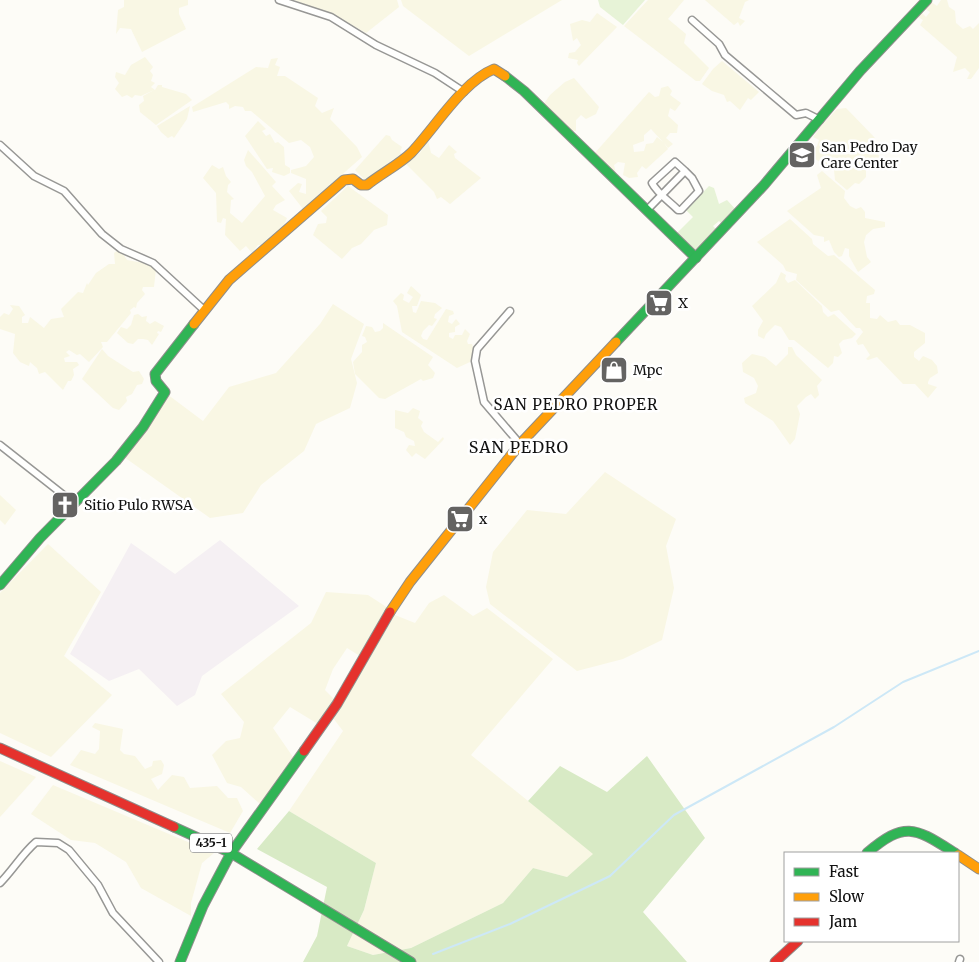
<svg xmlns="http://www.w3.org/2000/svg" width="979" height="962" font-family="Merriweather,serif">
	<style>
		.industrial { fill: #f5f0f3 }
		.farmland { fill: #f9f7e4; fill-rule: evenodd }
		.green { fill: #e7f3d7 }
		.forest { fill: #d8eac5 }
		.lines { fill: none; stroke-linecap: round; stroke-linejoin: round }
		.stream { stroke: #cde8f7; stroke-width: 2 }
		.street-casing { stroke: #979795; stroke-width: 9 }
		.fast-casing { stroke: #8e8d8b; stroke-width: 11 }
		.slow-casing { stroke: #8e8d8b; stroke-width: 11 }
		.jam-casing { stroke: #8e8d8b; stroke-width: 11 }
		.street { stroke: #fffffe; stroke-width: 6 }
		.fast { stroke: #30b455; stroke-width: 9 }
		.slow { stroke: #ff9f0a; stroke-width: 9 }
		.jam { stroke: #e5322d; stroke-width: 9 }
		.labels { text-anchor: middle; stroke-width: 5; stroke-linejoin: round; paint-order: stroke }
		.shield { fill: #fff; stroke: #585858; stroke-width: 1 }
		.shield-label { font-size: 12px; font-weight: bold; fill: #111 }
		.poi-label { font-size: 14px; fill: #111; stroke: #fff; text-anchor: start }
		.neighbourhood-label { font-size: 15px; letter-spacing: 1px; fill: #111; stroke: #fff }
		.quarter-label { font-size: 16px; letter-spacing: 1px; fill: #111; stroke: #fff }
	</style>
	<rect width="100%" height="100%" fill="#fdfcf7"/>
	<!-- industrial -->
	<polygon class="industrial" points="220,540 299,606 202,676 195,695 177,706 139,669 109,681 70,654 131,543 175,574"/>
	<!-- farmland -->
	<g class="farmland">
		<polygon points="124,0 188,0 188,5 179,8 179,14 186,29 142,52 131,29 120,28 116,34 118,10 124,7"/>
		<polygon points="294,0 397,0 399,7 366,33 338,17"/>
		<polygon points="401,0 562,0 469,56 403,6"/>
		<polygon points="648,0 684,0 668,19 686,34 684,43 709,68 700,81 696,81 624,26"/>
		<polygon points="705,0 749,0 745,2 739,18 745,21 740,26 738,22 734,25"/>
		<polygon points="941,0 947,0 949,7 955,11 956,23 963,29 970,26 973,29 979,23 979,68 971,79 967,79 970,73 965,68 953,72 957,57 920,25 923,20 918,17 922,13 926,17 930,12 925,9 931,2 937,6"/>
		<polygon points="597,13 617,27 579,66 577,63 578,60 568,58 569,53 575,52 581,45 577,38 573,41 570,24 582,20 590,22"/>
		<polygon points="145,57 153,67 150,71 153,75 151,81 155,83 151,87 155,90 158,85 162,85 162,87 186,94 192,100 156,125 140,112 139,105 144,101 143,96 154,90 141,96 135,95 132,98 127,95 122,97 115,89 119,83 115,77 116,72 125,75 131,65"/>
		<polygon points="278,58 275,65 280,67 277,76 285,76 318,98 315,106 322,113 334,108 330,119 357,147 362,157 303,209 289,191 298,183 302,184 299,192 306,194 306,179 291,173 291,170 306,166 314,157 310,147 301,140 289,143 251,111 245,111 243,107 235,106 229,109 229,105 226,102 193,112 192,107 256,67 268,68 271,59"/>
		<polygon points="722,61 759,92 751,100 748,98 740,110 730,101 727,102 724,95 712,91 702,84 713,69"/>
		<polygon points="574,78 599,107 596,114 586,119 581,115 576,120 576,131 573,131 573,135 543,105 550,95 565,82"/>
		<path d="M668,86L672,91L670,95L681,103L675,111L670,108L668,116L678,125L677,133H670L666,138L673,144L668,148L664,143L668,149L646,169L642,166L637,173L638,177L629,178L623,175L625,163L618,162L614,165L616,174L619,175L618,180L594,154L649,92L655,97L659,96L661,88ZM651,129L663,142L657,137L653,143L646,144L644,151L634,152L633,145L644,141V135Z"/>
		<polygon points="190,106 187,119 174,138 172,136 168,138 161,132 157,126"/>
		<polygon points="846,108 875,138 871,140 879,156 877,160 870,161 866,165 866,177 859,184 855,183 847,190 835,180 834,170 828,166 821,168 820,162 805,152 810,145 814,149 817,146 819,140 813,137 822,125 837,109"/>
		<polygon points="258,121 266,129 262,131 266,136 270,134 275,143 278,142 284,147 285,165 290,168 290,173 284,176 272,172 273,168 267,169 245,136"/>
		<polygon points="386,135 390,136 392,140 402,147 400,152 404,156 393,159 368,183 355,170"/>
		<polygon points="428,140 431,153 439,158 449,145 457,152 454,154 455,158 481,178 450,204 441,197 437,199 434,192 405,163 420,153"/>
		<polygon points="248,150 276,182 272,186 285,200 276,205 273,210 287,218 283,227 284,230 263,246 258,245 252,253 246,246 240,251 225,235 226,219 223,218 221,223 217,222 216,193 203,178 212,165 219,169 223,167 226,176 231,182 228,185 227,192 234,199 231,200 230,213 242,223 265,196 252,172 246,166 244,160"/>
		<polygon points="822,171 845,191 844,198 850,206 856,209 861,207 865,212 865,218 885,222 885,227 873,229 866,235 864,242 867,257 871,262 858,272 849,256 849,249 845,248 842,256 839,257 834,252 829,240 824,242 824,237 814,235 787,211 821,188 817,175"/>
		<polygon points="348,186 388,215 387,225 374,230 361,244 352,248 342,259 313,235 318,224 326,223 327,217 321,211"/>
		<polygon points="790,219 812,239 813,244 828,256 834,255 875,290 874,294 867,296 866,303 870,303 870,318 877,319 880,315 888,322 896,320 900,325 910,325 925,333 925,343 914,352 914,357 919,361 923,356 932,360 937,366 938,373 930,378 928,382 928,384 937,387 928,398 915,384 903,384 877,357 868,360 866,359 870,355 863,344 858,345 856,341 863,332 860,328 856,328 839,310 831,312 796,280 797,274 786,271 783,265 757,242"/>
		<polygon points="117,251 123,254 127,260 149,264 156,269 154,287 143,287 142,290 145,294 137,303 136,308 134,307 130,310 131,313 107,342 101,342 103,347 89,362 80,354 77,355 69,350 66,352 70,356 64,358 65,362 77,362 79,365 73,369 74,375 71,381 68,381 63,390 45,372 39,374 37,368 30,362 29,366 20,362 13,353 15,334 0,329 0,317 4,313 9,315 13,309 10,305 19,306 25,315 22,317 22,323 28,323 30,317 44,328 51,319 64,317 61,309 78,292 83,293 87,283 88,285 96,273 109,264 115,264 114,253"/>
		<polygon points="781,272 786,275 785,279 788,283 795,280 822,306 823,312 828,317 834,314 856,334 852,338 843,340 839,344 842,353 838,357 834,356 833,363 828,368 794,340 789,340 781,327 775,325 766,334 764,339 758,336 758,330 763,321 752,306 776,283"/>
		<polygon points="411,286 421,295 417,306 412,306 413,312 416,313 421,301 435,303 442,308 435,314 434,318 437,319 432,326 429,325 423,331 421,336 423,339 427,340 446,309 453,311 454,314 449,316 448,322 452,324 456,319 460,324 455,327 455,332 449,333 449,337 453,339 455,335 462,335 465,329 470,334 467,341 468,344 472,344 474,351 470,362 457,368 402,332 397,306 393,301 401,293 404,295 403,300 409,303 413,297 407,293"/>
		<polygon points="333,304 364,324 351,359 357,383 350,408 316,424 304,451 261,485 243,513 210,518 124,457 167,394 203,421 229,387 276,373 320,324"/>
		<polygon points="138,314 142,317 147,316 146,321 150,324 155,321 164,326 161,332 158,331 157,333 159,334 152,345 148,340 143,339 138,339 133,344 128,343 117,333 121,327 127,329 131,325 134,315"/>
		<polygon points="383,323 433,357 428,365 435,373 433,378 423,381 421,379 385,399 379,398 355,374 353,362 362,352 362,345 367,342 365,337 362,336 366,326 372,327 375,332 380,331 383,328"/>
		<polygon points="788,347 792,347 796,355 822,380 817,386 819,395 815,399 811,394 806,397 797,406 800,414 795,439 790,445 773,421 745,403 744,398 756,393 758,386 754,378 743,372 742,363 752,354 765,357 776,366 788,354"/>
		<polygon points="102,349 108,356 133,372 139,371 144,379 142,384 137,385 132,394 126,397 127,401 119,410 113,408 82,379"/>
		<polygon points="413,408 420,411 418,418 423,422 421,426 424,432 438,442 443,437 444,439 425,459 416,453 412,457 406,450 409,445 415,446 414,441 406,437 404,432 395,428 395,410 408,413"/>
		<polygon points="605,472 676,519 666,546 674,588 662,640 623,659 577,671 490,604 486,587 493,552 527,510 566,514"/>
		<polygon points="0,495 16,510 5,525 0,520"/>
		<polygon points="48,544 101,592 64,656 112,695 51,757 0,733 0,593"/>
		<polygon points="326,592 368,595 388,608 360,656 347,648 333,669 325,690 335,700 318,724 290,707 273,728 293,757 260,804 241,787 227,783 212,755 226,741 240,738 244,722 221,694 311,623"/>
		<polygon points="444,595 473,616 487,608 553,659 471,755 594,854 567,877 533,868 503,903 411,948 373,955 347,946 364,910 376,863 289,811 343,731 333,718 395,615 415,623 429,603"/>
		<polygon points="95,723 123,729 120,750 124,754 135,756 145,769 152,766 153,761 161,760 164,765 162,774 151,779 158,790 172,775 184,777 190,788 217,786 228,798 237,798 243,811 230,833 70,765 81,750 95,754 99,749 100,731 92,727"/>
		<polygon points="0,761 36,777 0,817"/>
		<polygon points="53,785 214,853 202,863 191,903 191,916 141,888 126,862 95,843 71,840 31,814"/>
	</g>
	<!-- green -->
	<g class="green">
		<polygon points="598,0 645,0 623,25 600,7"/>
		<polygon points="709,186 714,188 719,204 727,200 737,211 723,225 719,221 713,226 718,231 695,255 675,235 693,217 686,210"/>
	</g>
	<!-- forest -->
	<polygon class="forest" points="647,756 705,838 643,912 687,962 303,962 317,936 327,887 257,849 289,811 376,863 364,910 347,946 373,955 411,948 503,903 533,868 567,877 593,854 528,801 560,766 607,792"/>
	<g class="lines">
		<!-- stream -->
		<polyline class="stream" points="433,954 510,924 610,876 674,815 834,727 903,682 979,651"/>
		<!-- street casing -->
		<g class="street-casing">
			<g id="street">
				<polyline points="279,0 331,17 376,45 435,73 464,92"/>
				<polyline points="692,20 719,44 725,55 796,115 806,113 820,120"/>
				<polyline points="0,145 34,176 64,191 102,234 121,249 153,263 204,310"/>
				<path d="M647,210L685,171L692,178L699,191L681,210H678C670,202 657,193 652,183L675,162L685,171"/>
				<polyline points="510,311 477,349 475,361 484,402 520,444"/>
				<polyline points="0,445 75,504"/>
				<path d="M0,883C13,870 22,854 36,842L58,843L69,850L98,885L113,913L159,962"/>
				<polyline points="959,962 960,959"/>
			</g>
		</g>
		<!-- fast casing -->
		<g class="fast-casing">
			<g id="fast">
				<polyline points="505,76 524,91 696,258"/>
				<polyline points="616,342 764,185 860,71 927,0"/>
				<polyline points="0,585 40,538 116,461 143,427 165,392 156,381 155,374 194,324"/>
				<polyline points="174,827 231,853 411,962"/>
				<path d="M867,853C906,820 915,828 955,853"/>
				<polyline points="180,962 203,906 231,853 304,751"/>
			</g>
		</g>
		<!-- slow casing -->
		<g class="slow-casing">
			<g id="slow">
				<path d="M194,324L229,280L344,180L353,179L361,185H367C379,175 400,164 411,153C435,128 462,82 494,69L505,76"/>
				<polyline points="390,612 410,582 520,444 616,342"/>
				<polyline points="958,855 979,869"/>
			</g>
		</g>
		<!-- jam casing -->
		<g class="jam-casing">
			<g id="jam">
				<polyline points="0,748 174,827"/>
				<polyline points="304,751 337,704 390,612"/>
				<polyline points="775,962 798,941"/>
			</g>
		</g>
		<!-- street -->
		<use href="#street" class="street"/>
		<!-- fast -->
		<use href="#fast" class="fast"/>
		<!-- slow -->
		<use href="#slow" class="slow"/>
		<!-- jam -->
		<use href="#jam" class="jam"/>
	</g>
	<!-- icons -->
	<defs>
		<g id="school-square" transform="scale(1.4375)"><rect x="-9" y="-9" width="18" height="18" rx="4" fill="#646362" stroke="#fff"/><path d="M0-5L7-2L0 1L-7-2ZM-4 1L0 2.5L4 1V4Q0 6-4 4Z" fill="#fff"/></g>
		<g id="supermarket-square" transform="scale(1.4375)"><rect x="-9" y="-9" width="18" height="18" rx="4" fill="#646362" stroke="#fff"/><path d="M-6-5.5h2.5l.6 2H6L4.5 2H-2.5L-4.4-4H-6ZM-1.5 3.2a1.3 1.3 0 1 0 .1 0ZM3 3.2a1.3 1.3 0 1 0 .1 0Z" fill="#fff"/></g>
		<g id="shop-square" transform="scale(1.4375)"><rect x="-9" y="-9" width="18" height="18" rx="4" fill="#646362" stroke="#fff"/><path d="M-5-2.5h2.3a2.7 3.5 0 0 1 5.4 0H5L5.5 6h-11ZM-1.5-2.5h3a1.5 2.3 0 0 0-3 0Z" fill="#fff"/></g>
		<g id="church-square" transform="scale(1.4375)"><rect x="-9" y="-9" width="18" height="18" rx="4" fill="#646362" stroke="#fff"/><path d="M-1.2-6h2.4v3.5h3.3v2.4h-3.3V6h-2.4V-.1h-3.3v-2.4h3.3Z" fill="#fff"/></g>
	</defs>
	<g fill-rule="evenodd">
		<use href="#school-square" x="802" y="155"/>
		<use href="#supermarket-square" x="659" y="303"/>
		<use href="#shop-square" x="614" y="370"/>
		<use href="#church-square" x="65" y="505"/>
		<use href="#supermarket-square" x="460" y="519"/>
	</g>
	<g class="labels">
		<!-- shield labels -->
		<rect class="shield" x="190" y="833.5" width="42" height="19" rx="4"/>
		<g class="shield-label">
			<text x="211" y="847">435-1</text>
		</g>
		<!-- poi labels -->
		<g class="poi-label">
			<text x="821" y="152">San Pedro Day<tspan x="821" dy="16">Care Center</tspan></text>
			<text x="678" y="308">X</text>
			<text x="633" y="375">Mpc</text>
			<text x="84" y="510">Sitio Pulo RWSA</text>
			<text x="479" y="524">x</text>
		</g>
		<!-- neighbourhood labels -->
		<g class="neighbourhood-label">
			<text x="576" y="410">SAN PEDRO PROPER</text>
		</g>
		<!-- quarter labels -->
		<g class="quarter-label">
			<text x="519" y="453">SAN PEDRO</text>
		</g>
	</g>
	<!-- legend -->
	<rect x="784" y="852" width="175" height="90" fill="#ffffff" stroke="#a0a0a0"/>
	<rect x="794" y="868" width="25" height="8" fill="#30b455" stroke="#a0a0a0"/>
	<text x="829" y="877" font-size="15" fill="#111111">Fast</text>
	<rect x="794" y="893" width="25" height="8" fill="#ff9f0a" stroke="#a0a0a0"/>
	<text x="829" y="902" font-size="15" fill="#111111">Slow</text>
	<rect x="794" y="918" width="25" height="8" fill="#e5322d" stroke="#a0a0a0"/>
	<text x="829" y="927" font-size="15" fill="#111111">Jam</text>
</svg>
